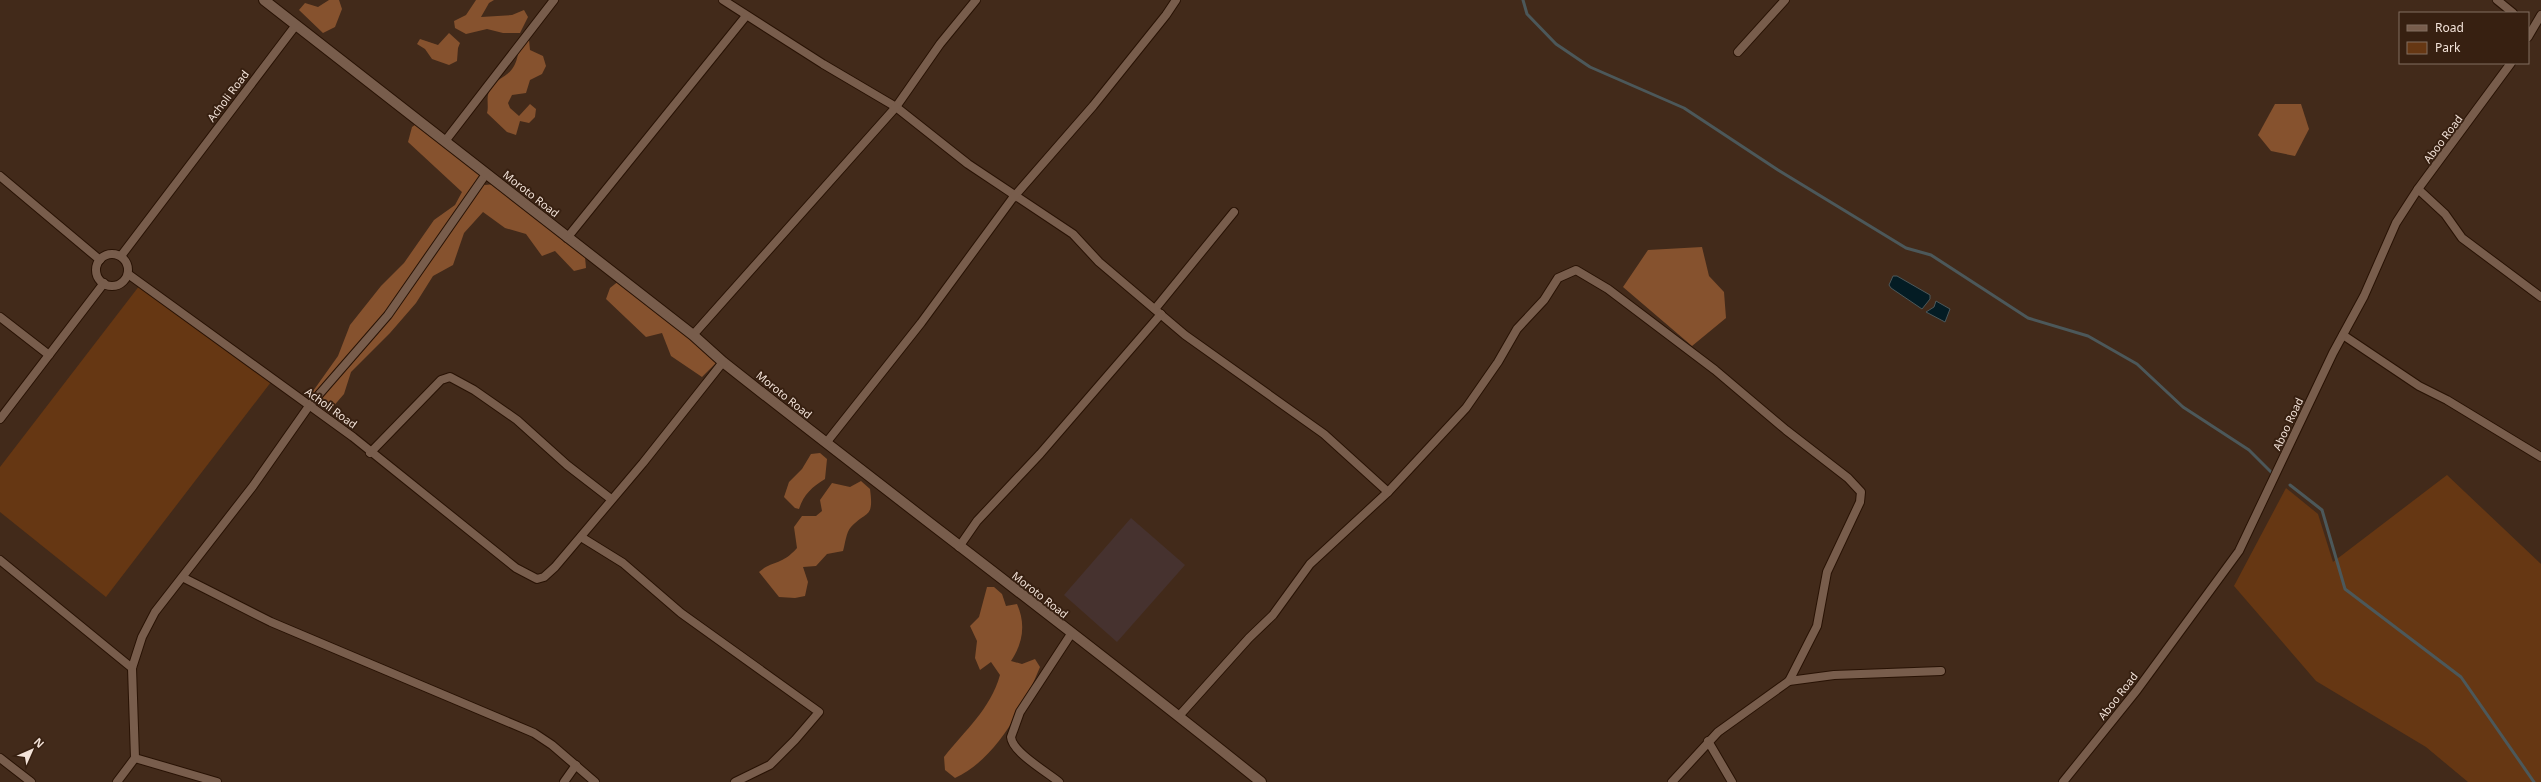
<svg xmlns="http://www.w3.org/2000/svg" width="2541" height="782" font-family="'Noto Sans',sans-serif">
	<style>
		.education { fill: #46322f }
		.green { fill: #663713 }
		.forest { fill: #86522e }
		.water { fill: #041c24; stroke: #4c585a }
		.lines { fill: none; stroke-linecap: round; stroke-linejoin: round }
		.stream { stroke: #4c585a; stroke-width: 3 }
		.street-casing { stroke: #281204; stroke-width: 10 }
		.secondary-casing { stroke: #281204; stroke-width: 12 }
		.street { stroke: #785d4c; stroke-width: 8 }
		.secondary { stroke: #785d4c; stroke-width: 10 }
		.labels { text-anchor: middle; stroke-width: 4; stroke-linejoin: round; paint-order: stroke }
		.street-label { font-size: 11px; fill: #f3e3d9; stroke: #372011 }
	</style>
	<rect width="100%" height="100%" fill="#422a1a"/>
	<!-- education -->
	<polygon class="education" points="1131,518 1185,565 1117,642 1064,595"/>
	<!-- green -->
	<g class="green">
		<polygon points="143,281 271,382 106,597 0,512 0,467"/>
		<polygon points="2447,475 2541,564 2541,782 2468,782 2426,747 2316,681 2234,586 2286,488 2318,514 2333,562"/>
	</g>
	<!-- forest -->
	<g class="forest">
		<polygon points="329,0 339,0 342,9 335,27 323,33 299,10 305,3 318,7"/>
		<polygon points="476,0 494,0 489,3 481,17 512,15 524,10 528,17 520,33 503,33 487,29 466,34 455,28 454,21 466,15"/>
		<polygon points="449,33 460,43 458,48 457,61 449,65 432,59 425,49 417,44 420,39 438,45"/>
		<path d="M529,40L530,50L543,56L546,66L542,74L530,80L526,93L512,95L508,103L510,108L519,116L530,104L536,109L535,117L529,123L520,121L516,135L507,132L487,113C489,107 486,98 489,92C497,76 507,79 514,66C520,56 516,46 529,40Z"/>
		<polygon points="2275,104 2301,104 2309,129 2295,156 2271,151 2258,135"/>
		<polygon points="422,120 473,165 485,185 495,184 574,247 585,257 586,268 574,271 555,251 542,256 526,234 505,228 483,212 464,233 453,265 433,276 416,303 390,333 351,372 344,394 325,416 306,401 338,356 350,325 381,286 404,263 434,220 455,205 462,192 408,142 412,127"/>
		<polygon points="1702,247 1709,276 1724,292 1726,318 1692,346 1623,287 1648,250"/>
		<polygon points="620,280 718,361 702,377 671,356 662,333 646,337 606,299 610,288"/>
		<path d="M820,453L827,459L825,479C812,487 804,494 799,509L795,508L784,497L789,482L802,469L811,454Z"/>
		<path d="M861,481L870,489C874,519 867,510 851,527C846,532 845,545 843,551L827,554L816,566L803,567L808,582L805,596L795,598L779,597L759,572C773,560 781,566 797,548L794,527L802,516H816L822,511L820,500L832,483L850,487Z"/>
		<path d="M987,587H994L1002,594L1006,606L1017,604C1026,624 1023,643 1011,661L1022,664L1035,659L1040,667C1024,707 995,760 955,778L945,770L944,757C965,730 990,710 1000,675L991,662L980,670L975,658L977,641L970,626L979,617Z"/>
	</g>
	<!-- water -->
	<g class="water">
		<polygon points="1893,276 1897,276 1930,295 1930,299 1922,309 1891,288 1889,285"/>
		<polygon points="1936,301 1950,309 1945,322 1926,312 1934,307"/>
	</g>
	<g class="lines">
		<!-- stream -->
		<g class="stream">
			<polyline points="1523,0 1527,14 1556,44 1590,67 1684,108 1778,170 1906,248 1931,255 2028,318 2088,336 2137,364 2183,407 2249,450 2272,473"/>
			<polyline points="2290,485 2322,510 2345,589 2461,677 2534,782"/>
		</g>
		<!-- street casing -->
		<g class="street-casing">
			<g id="street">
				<polyline points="723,0 823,64 896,107 968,164 1073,234 1099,262 1185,335 1324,434 1388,492"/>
				<polyline points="2497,0 2513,13"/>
				<polyline points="2528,37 2541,15"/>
				<polyline points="1738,52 1785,0"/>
				<polyline points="446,140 554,0"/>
				<polyline points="0,176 100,260"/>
				<polyline points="2418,189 2445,214 2462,238 2541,297"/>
				<polyline points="567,238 746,16"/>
				<circle cx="112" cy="270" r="16"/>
				<polyline points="121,256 296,25"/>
				<polyline points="128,274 353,437 516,568 537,579 544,577 555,567 643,463 723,362"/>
				<polyline points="1155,309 1234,212"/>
				<polyline points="0,317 49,355"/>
				<polyline points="693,335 896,107 940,44 976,0"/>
				<polyline points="2343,335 2419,386 2447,400 2541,457"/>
				<polyline points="0,419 104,283"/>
				<polyline points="826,443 921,323 1012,199 1093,106 1166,15 1176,0"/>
				<polyline points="370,453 441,380 450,377 474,390 517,420 567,465 611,499"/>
				<polyline points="581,537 623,563 681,613 819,712 795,740 770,765 735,782"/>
				<polyline points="959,547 977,521 1040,454 1161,314"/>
				<polyline points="0,560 132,668"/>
				<polyline points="184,578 271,622 534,733 552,745 595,782"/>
				<polyline points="1789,681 1834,675 1941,671"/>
				<polyline points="1179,716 1249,638 1273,615 1310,564 1388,492 1466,408 1498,362 1517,329 1544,300 1558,278 1576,270 1608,289 1715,370 1786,430 1848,478 1861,492 1860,502 1827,572 1817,626 1789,681 1718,732 1672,782"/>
				<polyline points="1708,741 1732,782"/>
				<polyline points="0,758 31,782"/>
				<polyline points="135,758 217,782"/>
				<polyline points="117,782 135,758 132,668 142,637 155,612 253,486 309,406 388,315 486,174"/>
				<polyline points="564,782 576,765"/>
				<path d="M1059,782C1047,772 1012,752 1011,737L1020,712L1071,634"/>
				<polyline points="2063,782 2137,690 2239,551 2333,353 2364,296 2396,223 2418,189 2511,63"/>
			</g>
		</g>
		<!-- secondary casing -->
		<g class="secondary-casing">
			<path id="secondary" d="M264,0L693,335L723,362C901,503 1084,639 1261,782"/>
		</g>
		<!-- street -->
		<use href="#street" class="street"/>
		<!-- secondary -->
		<use href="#secondary" class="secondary"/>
	</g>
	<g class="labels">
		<!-- street labels -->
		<g class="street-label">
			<text transform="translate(228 96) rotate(-53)" y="4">Acholi Road</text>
			<text transform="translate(2443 139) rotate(-53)" y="4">Aboo Road</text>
			<text transform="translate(531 194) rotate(38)" y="4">Moroto Road</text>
			<text transform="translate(784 395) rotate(39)" y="4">Moroto Road</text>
			<text transform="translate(331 408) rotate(36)" y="4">Acholi Road</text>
			<text transform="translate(2288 424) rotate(-65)" y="4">Aboo Road</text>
			<text transform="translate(1040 595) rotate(38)" y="4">Moroto Road</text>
			<text transform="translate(2118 696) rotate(-52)" y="4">Aboo Road</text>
		</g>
	</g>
	<!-- legend -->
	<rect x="2399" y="12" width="130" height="52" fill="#372011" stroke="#826e61"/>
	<rect x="2407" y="25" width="20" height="6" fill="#785d4c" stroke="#826e61"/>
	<text x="2435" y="32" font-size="12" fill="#f3e3d9">Road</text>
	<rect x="2407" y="42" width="20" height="12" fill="#663713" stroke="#826e61"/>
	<text x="2435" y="52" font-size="12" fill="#f3e3d9">Park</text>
	<!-- north arrow -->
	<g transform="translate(32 750) rotate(45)" stroke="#372011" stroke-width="3" paint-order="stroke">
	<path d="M0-3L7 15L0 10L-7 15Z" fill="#f3e3d9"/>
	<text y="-6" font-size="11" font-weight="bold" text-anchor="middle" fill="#f3e3d9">N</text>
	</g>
</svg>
